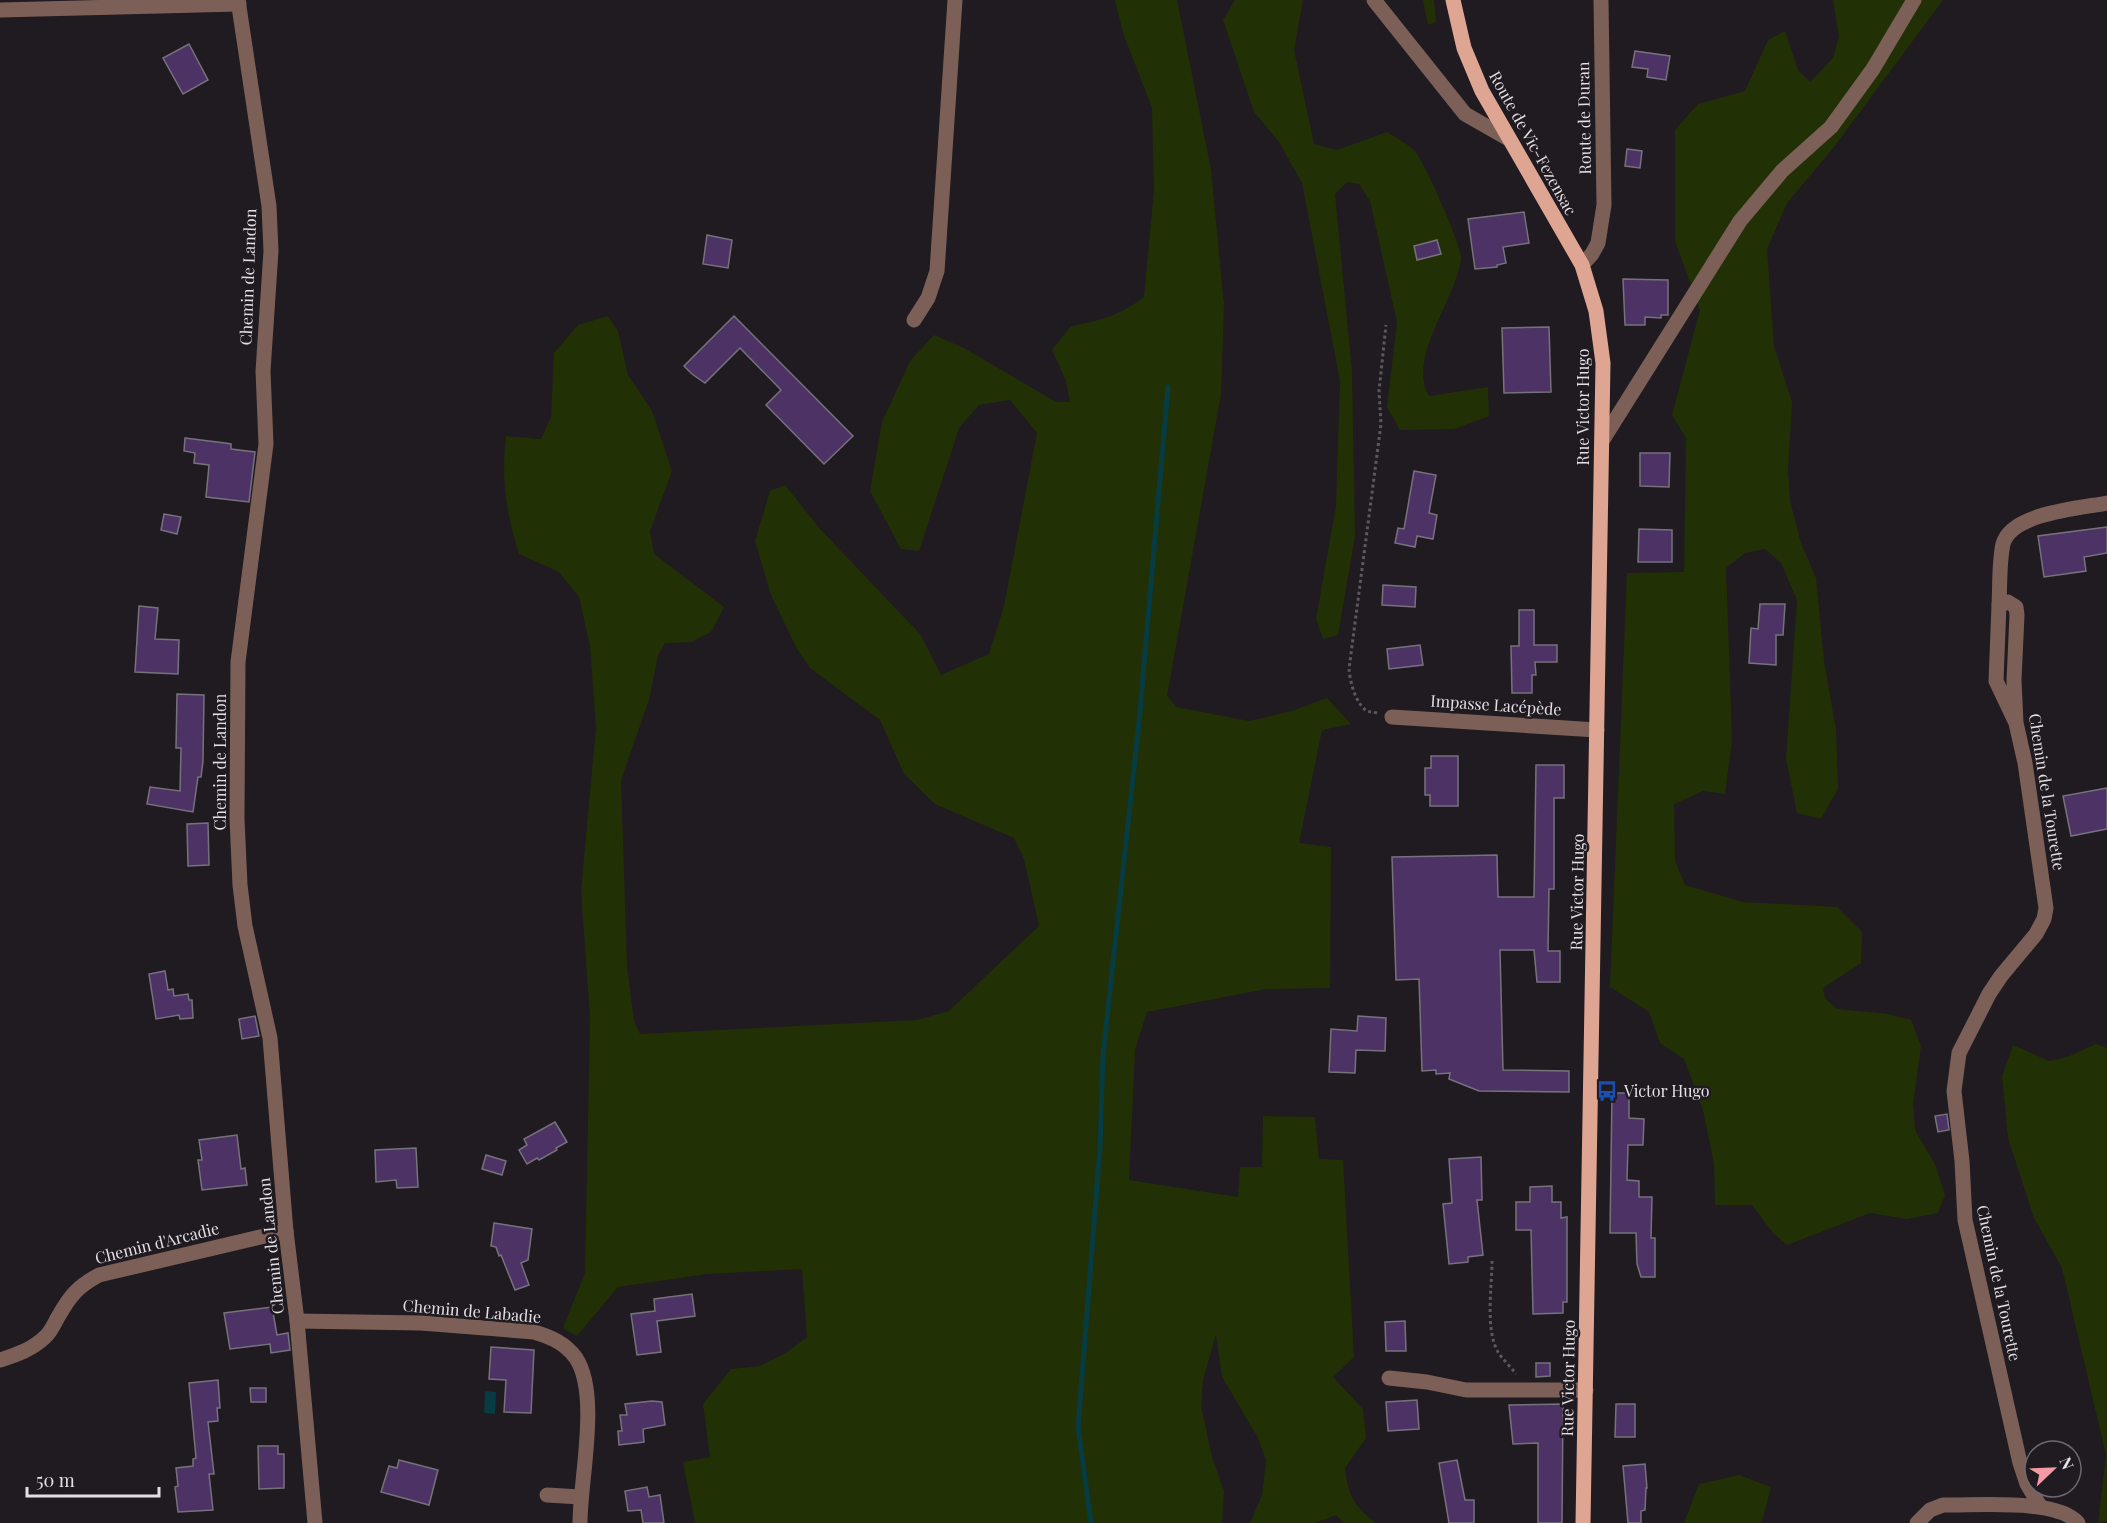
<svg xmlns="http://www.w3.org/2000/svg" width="2107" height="1523" font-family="'Playfair Display',serif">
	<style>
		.green { fill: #223105 }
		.water { fill: #073c42 }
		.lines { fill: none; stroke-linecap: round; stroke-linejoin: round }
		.stream { stroke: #073c42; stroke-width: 5 }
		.building { fill: #4d3365; stroke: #76727c; stroke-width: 1.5 }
		.path { stroke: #5e585e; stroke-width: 3; stroke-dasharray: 3 3; stroke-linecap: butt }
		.minor { stroke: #7c6057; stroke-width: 15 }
		.major { stroke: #dfa593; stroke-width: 15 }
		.labels { text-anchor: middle; stroke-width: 5; stroke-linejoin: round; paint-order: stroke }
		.street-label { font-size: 16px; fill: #e4dfe4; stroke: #201a21 }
		.poi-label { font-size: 16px; fill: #e4dfe4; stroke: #201a21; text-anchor: start }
	</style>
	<rect width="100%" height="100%" fill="#201a21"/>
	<!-- green -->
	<g class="green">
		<path d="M1115,0H1177L1211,170L1224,305L1221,394L1167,696L1176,707L1249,721L1292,711L1327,698L1351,724L1322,730L1299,843L1331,847L1330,988L1266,989L1147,1012L1135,1050L1129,1180L1238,1197L1240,1167H1262L1263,1116L1315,1117L1319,1159L1343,1160L1354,1357L1333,1377L1363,1409L1366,1438L1345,1468C1348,1496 1354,1506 1376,1523H1344L1336,1515L1315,1523H1250L1262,1495L1266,1460L1258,1438L1222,1377L1216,1334L1203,1380L1201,1406L1212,1457L1224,1491L1222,1523H695L683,1462L710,1457L703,1404L731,1369L760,1366L786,1353L807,1337L802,1269L707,1274L618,1287L577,1336L563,1328L585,1273L590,1017L581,891L596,727L590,646L579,597L559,572L519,554C506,512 501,480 506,436L541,439L551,417L554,353L578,325L608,316L618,331L628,375L652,411L672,471L650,531L654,554L724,607L711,632L691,642L665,643L658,655L649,700L621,780L627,967L634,1021L640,1034L917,1020L949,1011L1039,926L1024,859L1014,838L935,804L904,774L880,720L810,668L797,649L771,595L755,541L770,491L785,485L820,529L920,634L941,675L989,654L1004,606L1037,433L1010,400L979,405L959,428L919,551L901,549L870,491L882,422L910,361L934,335L964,348L1056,402H1070L1066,381L1052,350L1071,326C1100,321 1120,315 1144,297L1154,190L1152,108L1123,33Z"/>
		<path d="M1235,0H1303L1294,50L1314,144L1337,150L1387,132C1396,138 1406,143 1414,150C1423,159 1462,246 1461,258C1457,298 1406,359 1429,396L1488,387L1489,416L1454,429L1400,430L1387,407L1397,322L1370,201L1359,184L1347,182L1335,194L1352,372L1355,536L1338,635L1323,639L1316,619L1336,506L1340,381L1302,183L1279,142L1254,112L1223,20Z"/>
		<polygon points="1423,0 1434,0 1436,22 1428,25"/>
		<polygon points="1833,0 1943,0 1834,147 1787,203 1767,249 1774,346 1792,402 1788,471 1790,501 1801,543 1816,578 1824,661 1836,730 1838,789 1821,819 1797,813 1786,759 1797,600 1781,563 1765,549 1745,553 1726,568 1732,740 1725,794 1703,791 1674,804 1675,861 1685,885 1743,902 1837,907 1862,932 1861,963 1823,988 1825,998 1837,1009 1888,1014 1911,1020 1921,1046 1913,1104 1915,1130 1935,1164 1945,1195 1938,1213 1907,1219 1870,1213 1787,1245 1773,1233 1752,1205 1715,1205 1714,1164 1703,1110 1684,1059 1660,1043 1649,1012 1610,987 1627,573 1684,572 1686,438 1672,415 1700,310 1675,241 1675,130 1698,104 1745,91 1768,40 1785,31 1798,70 1810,82 1833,58 1839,36"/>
		<polygon points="2096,1044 2107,1048 2107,1521 2098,1523 2106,1455 2062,1268 2034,1218 2008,1138 2002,1076 2013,1045 2049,1061 2067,1057"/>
		<polygon points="1739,1475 1771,1487 1763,1518 1760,1523 1684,1523 1699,1484"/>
	</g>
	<!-- water -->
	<polygon class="water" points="485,1391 496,1392 495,1414 484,1413"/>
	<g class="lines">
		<!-- stream -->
		<polyline class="stream" points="1091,1523 1078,1427 1100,1147 1103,1055 1139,722 1168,387"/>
	</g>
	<!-- building -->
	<g class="building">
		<polygon points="189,44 208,80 183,94 163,58"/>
		<polygon points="1635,51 1670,56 1666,80 1647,77 1648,69 1632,67"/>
		<polygon points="1627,149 1642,151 1640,168 1625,166"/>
		<polygon points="1524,212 1529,243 1503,247 1506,263 1497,265 1497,267 1475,269 1468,219"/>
		<polygon points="707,235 732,240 728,268 703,264"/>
		<polygon points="1437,240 1441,254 1417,260 1414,246"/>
		<polygon points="1623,279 1668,280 1668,315 1661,315 1661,318 1645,317 1645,325 1625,325"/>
		<polygon points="734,316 853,436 824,464 766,405 781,390 740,348 705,383 692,374 684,366"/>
		<polygon points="1549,327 1551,392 1504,393 1502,328"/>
		<polygon points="185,438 225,443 231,444 231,449 255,452 249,502 206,497 209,465 194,463 195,453 184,451"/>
		<polygon points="1640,453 1670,453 1669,487 1640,486"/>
		<polygon points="1414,471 1436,475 1429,513 1437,515 1433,539 1417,536 1415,547 1395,543 1398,528 1404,529"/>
		<polygon points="164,514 181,517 177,534 161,530"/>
		<polygon points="2107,527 2107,553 2084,557 2086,571 2044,577 2038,536"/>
		<polygon points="1639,529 1672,530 1672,562 1638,562"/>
		<polygon points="1383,585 1416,587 1415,607 1382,605"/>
		<polygon points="1760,604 1785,604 1783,635 1776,635 1776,665 1749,663 1751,628 1758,629"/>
		<polygon points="139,606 158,608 155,639 179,640 178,674 135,672"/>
		<polygon points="1519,610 1534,610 1534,645 1557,645 1557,662 1535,662 1536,675 1532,675 1532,693 1512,693 1511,646 1519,646"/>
		<polygon points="1420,645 1423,665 1389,669 1387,649"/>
		<polygon points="177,694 204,695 203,761 201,777 198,777 193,812 147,804 150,787 180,791 181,748 176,748"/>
		<polygon points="1431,756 1458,756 1458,806 1430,806 1430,795 1425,795 1425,768 1431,768"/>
		<polygon points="1536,765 1564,765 1564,798 1554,798 1554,889 1549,889 1548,951 1560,951 1560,982 1537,982 1534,950 1500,950 1503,1070 1569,1071 1569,1092 1479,1091 1449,1079 1450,1073 1436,1074 1436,1070 1422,1071 1419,979 1396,980 1392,857 1497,855 1498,897 1534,897"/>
		<polygon points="2107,788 2107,829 2071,836 2063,796"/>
		<polygon points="208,823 209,865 188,866 187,824"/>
		<polygon points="165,971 168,990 173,989 174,996 188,994 189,1000 192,1000 193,1018 180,1019 179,1015 156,1019 149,974"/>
		<polygon points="255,1016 259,1036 242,1039 239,1019"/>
		<polygon points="1358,1016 1386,1018 1385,1051 1356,1050 1355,1073 1329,1072 1331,1029 1357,1031"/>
		<polygon points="1612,1093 1629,1093 1629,1118 1644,1119 1643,1145 1628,1145 1627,1180 1639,1181 1639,1197 1652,1197 1651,1238 1655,1238 1655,1277 1641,1277 1637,1264 1636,1233 1610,1233"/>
		<polygon points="1947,1114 1949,1130 1938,1132 1935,1116"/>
		<polygon points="555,1122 567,1142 556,1148 557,1150 539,1160 537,1158 527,1164 519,1150 527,1145 524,1139"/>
		<polygon points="237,1135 241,1169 245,1168 247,1185 202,1190 198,1160 202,1160 199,1140"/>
		<polygon points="416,1148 418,1187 397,1188 396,1180 376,1182 375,1150"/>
		<polygon points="486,1155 506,1161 502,1175 482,1169"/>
		<polygon points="1481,1157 1482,1200 1477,1200 1483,1255 1468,1257 1468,1262 1449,1264 1443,1204 1452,1203 1449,1159"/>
		<polygon points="1552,1186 1552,1202 1561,1202 1561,1218 1567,1217 1567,1302 1563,1302 1563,1313 1533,1314 1531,1230 1516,1230 1516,1202 1530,1202 1530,1187"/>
		<polygon points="494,1223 532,1229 528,1260 521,1263 529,1285 515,1290 501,1255 499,1256 496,1247 491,1246"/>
		<polygon points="692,1294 695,1316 657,1321 661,1352 637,1355 631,1314 655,1311 654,1299"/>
		<polygon points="272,1307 277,1335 288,1333 290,1350 271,1353 270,1344 230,1349 224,1313"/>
		<polygon points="1405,1321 1406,1351 1386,1351 1385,1322"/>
		<polygon points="491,1347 534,1350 531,1413 504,1412 506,1380 489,1379"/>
		<polygon points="1536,1363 1550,1363 1550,1376 1536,1377"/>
		<polygon points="218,1380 220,1408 217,1408 218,1421 208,1422 214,1474 209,1474 213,1510 178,1512 175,1487 178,1486 176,1468 193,1466 193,1459 196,1458 189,1383"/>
		<polygon points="250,1388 266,1388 266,1402 251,1402"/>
		<polygon points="1417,1400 1419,1429 1388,1431 1386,1402"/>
		<polygon points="652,1401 662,1402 665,1425 643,1429 644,1442 619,1445 618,1431 622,1431 620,1415 627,1415 625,1404"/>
		<polygon points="1563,1404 1562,1523 1538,1523 1538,1443 1513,1444 1509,1405"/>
		<polygon points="1616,1404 1635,1404 1635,1437 1615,1437"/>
		<polygon points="258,1446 278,1446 278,1454 284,1454 284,1488 259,1489"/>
		<polygon points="399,1460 438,1470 429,1505 381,1492 389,1466 397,1468"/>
		<polygon points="1457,1460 1465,1500 1474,1500 1474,1523 1449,1523 1439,1463"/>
		<polygon points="1645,1464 1647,1488 1646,1488 1645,1510 1641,1511 1641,1523 1628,1523 1623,1466"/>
		<polygon points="647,1487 649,1497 660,1495 664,1523 643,1523 641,1510 628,1511 625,1491"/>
	</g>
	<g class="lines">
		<!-- path -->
		<g class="path">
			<path d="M1377,713C1373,712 1370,712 1367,711C1355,703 1350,681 1349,669L1381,424L1379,391L1386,325"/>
			<path d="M1492,1261C1492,1286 1485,1330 1498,1352C1503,1360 1511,1367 1516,1374"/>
		</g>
		<!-- minor -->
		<g class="minor">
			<polyline points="238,0 269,206 271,251 263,371 266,444 238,662 237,819 240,885 245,926 270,1038 286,1231 297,1321 315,1523"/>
			<polyline points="1374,0 1465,114 1507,138"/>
			<polyline points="0,10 239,4"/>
			<polyline points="1582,265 1592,254 1598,243 1604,205 1601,0"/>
			<polyline points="914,320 928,298 937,271 955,0"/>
			<polyline points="1602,441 1740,221 1782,171 1831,127 1873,69 1914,0"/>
			<path d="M1999,605C2000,587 1999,562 2003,544C2011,513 2081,508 2107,503"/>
			<polyline points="1392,717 1597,730"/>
			<polyline points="2016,723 1996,681 1999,605 2008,602 2016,607 2017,615 2014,680 2016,723 2025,763 2046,908 2044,919 2036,934 2001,976 1989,994 1959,1053 1954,1091 1962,1161 1965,1220 2020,1463 2027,1484 2040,1506"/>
			<path d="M297,1321L421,1323L534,1332C551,1337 565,1343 576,1358C600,1395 580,1479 580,1523"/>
			<path d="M0,1360C16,1355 33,1349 45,1337C51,1332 54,1324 58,1317C70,1296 77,1287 99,1275L286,1231"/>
			<polyline points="1389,1378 1427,1382 1466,1390 1586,1390"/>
			<polyline points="547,1495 580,1497"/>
			<path d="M1917,1523L1930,1510L1943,1505C1976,1506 2057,1498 2078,1523"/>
		</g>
		<!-- major -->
		<polyline class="major" points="1453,0 1464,48 1482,91 1582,265 1596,311 1603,363 1583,1523"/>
	</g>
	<!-- icons -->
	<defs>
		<g id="bus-bare" transform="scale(1.62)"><path d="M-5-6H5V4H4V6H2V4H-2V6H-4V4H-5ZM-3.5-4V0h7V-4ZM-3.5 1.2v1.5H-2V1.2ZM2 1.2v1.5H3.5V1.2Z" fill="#1a4fb4" stroke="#201a21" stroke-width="2.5" paint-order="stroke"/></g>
	</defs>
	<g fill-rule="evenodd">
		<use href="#bus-bare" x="1607" y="1091"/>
	</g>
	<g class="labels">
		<!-- street labels -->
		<g class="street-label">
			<text transform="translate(1584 118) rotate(-91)" y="6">Route de Duran</text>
			<text transform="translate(1533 143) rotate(61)" y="6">Route de Vic-Fezensac</text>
			<text transform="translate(248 277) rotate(-88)" y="6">Chemin de Landon</text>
			<text transform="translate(1583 407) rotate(-90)" y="6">Rue Victor Hugo</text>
			<text transform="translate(1496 705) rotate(4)" y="6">Impasse Lacépède</text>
			<text transform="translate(220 762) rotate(-90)" y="6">Chemin de Landon</text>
			<text transform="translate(2047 792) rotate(81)" y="6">Chemin de la Tourette</text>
			<text transform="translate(1577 892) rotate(-89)" y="6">Rue Victor Hugo</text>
			<text transform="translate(157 1243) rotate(-14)" y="6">Chemin d'Arcadie</text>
			<text transform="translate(271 1246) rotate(-96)" y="6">Chemin de Landon</text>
			<text transform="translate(1999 1283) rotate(78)" y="6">Chemin de la Tourette</text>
			<text transform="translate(472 1311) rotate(5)" y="6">Chemin de Labadie</text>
			<text transform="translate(1568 1378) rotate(-89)" y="6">Rue Victor Hugo</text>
		</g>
		<!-- poi labels -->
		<g class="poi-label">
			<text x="1624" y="1097">Victor Hugo</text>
		</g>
	</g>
	<!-- north arrow -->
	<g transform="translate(2053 1469) rotate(67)"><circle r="28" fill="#201a21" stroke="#6e696f" stroke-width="1.5"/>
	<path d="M0-4.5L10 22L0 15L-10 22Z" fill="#f49aa5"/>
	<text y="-9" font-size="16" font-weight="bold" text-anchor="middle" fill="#e4dfe4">N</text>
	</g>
	<!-- scale -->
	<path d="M27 1487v9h132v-9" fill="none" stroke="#e4dfe4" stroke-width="3"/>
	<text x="36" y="1487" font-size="18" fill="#e4dfe4" stroke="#201a21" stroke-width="4.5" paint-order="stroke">50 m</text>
</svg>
